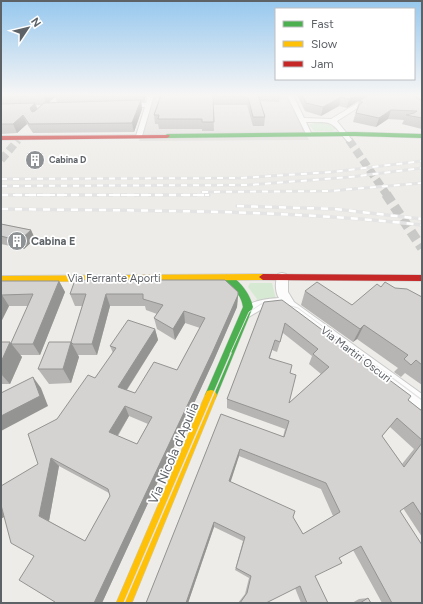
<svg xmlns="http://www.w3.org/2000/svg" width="423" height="604" font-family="Figtree,sans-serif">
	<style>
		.industrial { fill: #deddd9 }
		.green { fill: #d6ead3 }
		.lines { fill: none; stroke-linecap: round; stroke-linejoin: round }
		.street-tunnel-far1 { stroke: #c9cac8; stroke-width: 8; stroke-dasharray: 8 4; stroke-linecap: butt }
		.street-tunnel { stroke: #c9cac8; stroke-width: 10; stroke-dasharray: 10 5; stroke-linecap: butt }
		.street-casing { stroke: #c9c9c9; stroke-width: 2 }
		.fast-casing { stroke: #cacaca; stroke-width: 1 }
		.slow-casing { stroke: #cacaca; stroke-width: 1 }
		.jam-casing { stroke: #cacaca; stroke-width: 1 }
		.street { fill: #fcfcfc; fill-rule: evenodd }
		.fast { fill: #4caf50; fill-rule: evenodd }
		.slow { fill: #ffc107; fill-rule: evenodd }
		.jam { fill: #c62828; fill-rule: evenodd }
		.tram-far1 { stroke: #e4e4e4; stroke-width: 1 }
		.tram { stroke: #e4e4e4; stroke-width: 1.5 }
		.rail-far1-casing { stroke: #e4e4e4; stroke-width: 3 }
		.rail-casing { stroke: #e4e4e4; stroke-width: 3.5 }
		.rail-far1 { stroke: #fff; stroke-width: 2; stroke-dasharray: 6; stroke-linecap: butt }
		.rail { stroke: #fff; stroke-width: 2.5; stroke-dasharray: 7; stroke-linecap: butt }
		.wall { fill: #b6b5b4; fill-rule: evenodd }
		.shaded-wall { fill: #949492 }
		.building { fill: #d4d3d1; stroke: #949492; fill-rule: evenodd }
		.labels { text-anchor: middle; stroke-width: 3.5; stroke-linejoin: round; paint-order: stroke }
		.far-poi-label { font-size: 9px; font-weight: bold; fill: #5d6267; stroke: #fff; text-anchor: start }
		.poi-label { font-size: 11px; font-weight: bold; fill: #5d6267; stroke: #fff; text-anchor: start }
		.street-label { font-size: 11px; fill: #5d6267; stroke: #fff }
		.near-street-label { font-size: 13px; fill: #5d6267; stroke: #fff }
	</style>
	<rect width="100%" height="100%" fill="#edece8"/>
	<!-- industrial -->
	<polygon class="industrial" points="155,95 287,95 309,140 139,141"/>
	<!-- green -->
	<g class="green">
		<polygon points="314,123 331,123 337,128 333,131 314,131 309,125"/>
		<polygon points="250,283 272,283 276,299 255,304 257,299 248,287"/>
	</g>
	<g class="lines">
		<!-- street-tunnel-far1 -->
		<g class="street-tunnel-far1">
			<polyline points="349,140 387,195"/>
			<polyline points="1,160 18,140"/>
		</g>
		<!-- street-tunnel -->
		<polyline class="street-tunnel" points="386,194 422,248"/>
		<!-- street casing -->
		<g class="street-casing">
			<g id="street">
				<polygon points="148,95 154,95 142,136 139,138 136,136 145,107 125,107 122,105 125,103 146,103"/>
				<path d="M287,95H293L304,118L331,119L371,95H378L337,121L352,140L349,142L347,141C330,120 333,122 306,122L312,135L307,136Z"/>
				<path d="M282,273L286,274L288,277V292L294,302L422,394V410L417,408L286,308L283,305L262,309L247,318L243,316L241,313C248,300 266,299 279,298C275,292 275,281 278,274Z"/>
			</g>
		</g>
		<!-- fast casing -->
		<g class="fast-casing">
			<g id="fast">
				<polygon points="355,132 422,134 422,138 355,136 167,138 164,136 167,134"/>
				<path d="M227,275C240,279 250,294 253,307L217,395L215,399L211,400L207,399L205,395L243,307C241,292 231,289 223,278Z"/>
			</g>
		</g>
		<!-- slow casing -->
		<g class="slow-casing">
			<g id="slow">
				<polygon points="263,274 267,277 263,280 1,282 1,276"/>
				<polygon points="211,390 215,391 217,395 132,603 116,603 205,395 207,391"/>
			</g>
		</g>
		<!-- jam casing -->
		<g class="jam-casing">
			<g id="jam">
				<polygon points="169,135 170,136 167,138 1,140 1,136"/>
				<polygon points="263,274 422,275 422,281 263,280 259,277"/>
			</g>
		</g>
		<!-- street -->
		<use href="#street" class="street"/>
		<!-- fast -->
		<use href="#fast" class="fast"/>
		<!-- slow -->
		<use href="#slow" class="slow"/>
		<!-- jam -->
		<use href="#jam" class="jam"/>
		<!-- tram-far1 -->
		<polyline class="tram-far1" points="230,354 249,312 261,304 276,302 298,308 360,354"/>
		<!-- tram -->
		<g class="tram">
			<polyline points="359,353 422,400"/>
			<polyline points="124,603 231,353"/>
		</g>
		<!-- rail-far1 casing -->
		<g class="rail-far1-casing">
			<g id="rail-far1">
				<polyline points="1,179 240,178 332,172 422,161"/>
				<polyline points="1,186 249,185 350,177 422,168"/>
				<polyline points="202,192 330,191 422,183"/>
				<polyline points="1,195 209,195"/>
			</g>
		</g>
		<!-- rail casing -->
		<g class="rail-casing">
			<g id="rail">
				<polyline points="1,195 209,195"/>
				<polyline points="237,206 335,209 422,219"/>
				<path d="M1,209C141,211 282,209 422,225"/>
			</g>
		</g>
		<!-- rail-far1 -->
		<use href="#rail-far1" class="rail-far1"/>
		<!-- rail -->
		<use href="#rail" class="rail"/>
	</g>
	<!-- wall -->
	<g class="wall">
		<path d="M1,95H146L144,102H141L142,109L134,132L33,133L27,124L17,133L1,134ZM55,97L57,102H49ZM36,105H42L37,109Z"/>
		<polygon points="161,95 280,95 279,102 260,101 265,117 264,126 253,126 247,105 213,105 214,131 202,131 202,129 159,129 158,124 155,124 154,115"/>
		<polygon points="297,95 368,95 347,108 339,106 321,116 305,111"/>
		<polygon points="359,101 422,101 422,129 402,124 404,120 388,119 376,127 353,122"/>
		<polygon points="1,224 31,230 35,239 24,249 1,244"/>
		<path d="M75,280L238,295L237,307L213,362L102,603H55V602L34,556L38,464L57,419L95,378L113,353L110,346L155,329L158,340L127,390L135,393L177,370L200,328L185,323L175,340L157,329L154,318L157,314L146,310L145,306H110L97,355H78L79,357L71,383L49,384L38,369L71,342L82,306H75L70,294ZM129,416L148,424L137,444L118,436ZM59,466L109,493L110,496L85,541L49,521Z"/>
		<polygon points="1,281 59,281 65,292 40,355 20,355 22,357 10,384 1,384 1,342 11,343 28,306 9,306 1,322"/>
		<polygon points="381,287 395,288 422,297 422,385 405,373 401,377 394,372 398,368 357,339 353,342 301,305 305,291 352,305"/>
		<path d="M264,302L408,400L422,411V537L403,508L400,511L422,603H382L353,550L339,558L315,576L328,603H301L295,588L266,603H238L245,594L249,578L235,570L243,541L214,527L188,603H146L221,414L283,437L285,429L227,408V399ZM283,333L312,356L309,364L321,374L289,403L290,373L270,358L272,350L277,352ZM390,427L414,449L402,464L382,436ZM239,456L321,489L333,516L303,534L293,517L230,482Z"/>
		<polygon points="368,598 371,603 352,603 359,599"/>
	</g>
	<!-- shaded-wall -->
	<g class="shaded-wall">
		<polygon points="45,95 57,95 55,96 55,97 46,105 44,96"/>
		<polygon points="143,95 146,95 144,102"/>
		<polygon points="357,95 368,95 347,108 349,99"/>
		<polygon points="341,97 339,106 321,116 323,107"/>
		<polygon points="141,100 142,109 134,132 132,123"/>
		<polygon points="35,103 38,111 34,117 30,108"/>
		<polygon points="391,110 388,119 376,127 379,118"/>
		<polygon points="23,115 27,124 17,133 13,124"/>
		<polygon points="31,230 35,239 24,249 19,241"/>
		<polygon points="59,281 65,292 40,355 33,344"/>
		<polygon points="106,294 110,306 97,355 92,344"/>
		<polygon points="2,295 9,306 1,322 1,296"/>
		<polygon points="238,295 237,307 213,362 102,603 94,603"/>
		<polygon points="184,311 185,323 175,340 173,329"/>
		<polygon points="364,325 357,339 353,342 360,329"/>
		<polygon points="155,329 158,340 122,397 118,387"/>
		<polygon points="10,342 22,357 10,384 1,374 1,362"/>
		<polygon points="71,342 79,357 71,383 63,369"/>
		<polygon points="33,377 41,388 48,406 1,431 1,416"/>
		<polygon points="125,406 129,416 114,441 109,432"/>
		<polygon points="240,449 239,456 229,487 229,481"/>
		<polygon points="51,458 59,466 49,521 39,516"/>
		<polygon points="1,505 13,511 1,519"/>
		<polygon points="214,522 214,527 188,603 186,603"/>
	</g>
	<!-- building -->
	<g class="building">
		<polygon points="1,95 45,95 44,96 1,97"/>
		<polygon points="56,95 90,95 55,96"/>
		<polygon points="161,95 258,95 265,117 253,117 248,97 213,96 214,122 202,122 202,119 158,119 159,115 154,115"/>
		<polygon points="302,95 357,95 349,99 341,97 323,107 306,103"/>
		<polygon points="370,95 413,95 422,101 422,118 406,115 414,113 417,111 391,110 379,118 356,113 359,105 363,102 359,101"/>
		<polygon points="141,100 132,123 29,124 23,115 13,124 1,124 1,104 35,103 30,108 32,112 35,111 44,103"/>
		<polygon points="1,224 31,230 19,241 1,236"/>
		<path d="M75,280H225L238,292V295L213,351L94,603H55V602L19,580L34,556L11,543L1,505V486L38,464L28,434L57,419L88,375L95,378L116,348L110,346L128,320L155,329L118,387L135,393L154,362L177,370L205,318L184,311L173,329L154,318L163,305L143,299V294H106L92,344H73L71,342L86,294H70ZM125,406L152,417L137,444L109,432ZM51,458L108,489L110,496L85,541L39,516Z"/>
		<polygon points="1,281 59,281 33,344 12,344 11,343 33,294 2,295 1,296"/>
		<polygon points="317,282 352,305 377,284 381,287 385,282 395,288 407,289 422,297 422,365 416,360 411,365 404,359 408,355 364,325 360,329 305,291"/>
		<path d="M282,300L411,396L408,400L422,411V440L397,418L382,436L404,467L422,443V516L413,502L400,511L422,545V603H392L361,546L339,558L342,563L315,576L328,603H307L300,586L266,603H240L247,593L251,576L236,568L245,537L214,522L186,603H146L221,414L284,437L289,421L227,399L264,302ZM285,323L318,349L313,354L329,367L289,403L296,375L290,373L292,365L269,358L275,340L280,342ZM240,449L326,483L340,512L303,534L293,517L295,511L229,481Z"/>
		<polygon points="1,342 10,342 1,362"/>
		<polygon points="49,342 71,342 63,369 38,369"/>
		<polygon points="33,377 40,396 1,416 1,393"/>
		<polygon points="368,598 371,603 360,603"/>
	</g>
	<!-- sky -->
	<linearGradient id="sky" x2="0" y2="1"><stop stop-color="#96c7ee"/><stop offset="0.53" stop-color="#f7f6f5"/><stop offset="1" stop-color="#f7f6f5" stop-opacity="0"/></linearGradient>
	<rect width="423" height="179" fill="url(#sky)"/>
	<!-- icons -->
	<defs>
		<g id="building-disc" transform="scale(1)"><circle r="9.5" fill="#8f9294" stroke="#fff"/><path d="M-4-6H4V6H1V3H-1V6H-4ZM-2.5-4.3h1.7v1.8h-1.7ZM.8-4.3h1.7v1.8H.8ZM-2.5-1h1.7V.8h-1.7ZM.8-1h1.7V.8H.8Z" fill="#fff"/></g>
	</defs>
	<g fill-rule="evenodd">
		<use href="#building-disc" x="35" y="160"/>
		<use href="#building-disc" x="17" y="241"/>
	</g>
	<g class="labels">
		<!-- far-poi labels -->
		<g class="far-poi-label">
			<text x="49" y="163">Cabina D</text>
		</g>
		<!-- poi labels -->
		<g class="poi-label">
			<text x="31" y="245">Cabina E</text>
		</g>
		<!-- street labels -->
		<g class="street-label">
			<text x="114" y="282">Via Ferrante Aporti</text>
			<text transform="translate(356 354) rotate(37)" y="4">Via Martiri Oscuri</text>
		</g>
		<!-- near-street labels -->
		<g class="near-street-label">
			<text transform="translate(173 453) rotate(-67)" y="5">Via Nicola d'Apulia</text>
		</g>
	</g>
	<!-- border -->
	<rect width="423" height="604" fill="none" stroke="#5d6267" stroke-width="4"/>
	<!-- legend -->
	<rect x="275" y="8" width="140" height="72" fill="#ffffff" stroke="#bec0c2"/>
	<rect x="283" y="21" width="20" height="6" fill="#4caf50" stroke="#bec0c2"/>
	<text x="311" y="28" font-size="12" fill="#5d6267">Fast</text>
	<rect x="283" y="41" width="20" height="6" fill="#ffc107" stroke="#bec0c2"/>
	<text x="311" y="48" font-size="12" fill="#5d6267">Slow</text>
	<rect x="283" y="61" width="20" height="6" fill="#c62828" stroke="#bec0c2"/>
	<text x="311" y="68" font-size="12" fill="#5d6267">Jam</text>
	<!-- north arrow -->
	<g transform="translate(28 28) rotate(55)" stroke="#ffffff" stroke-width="3" paint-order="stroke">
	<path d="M0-3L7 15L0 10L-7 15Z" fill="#5d6267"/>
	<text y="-6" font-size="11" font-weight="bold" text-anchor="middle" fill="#5d6267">N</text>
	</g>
</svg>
